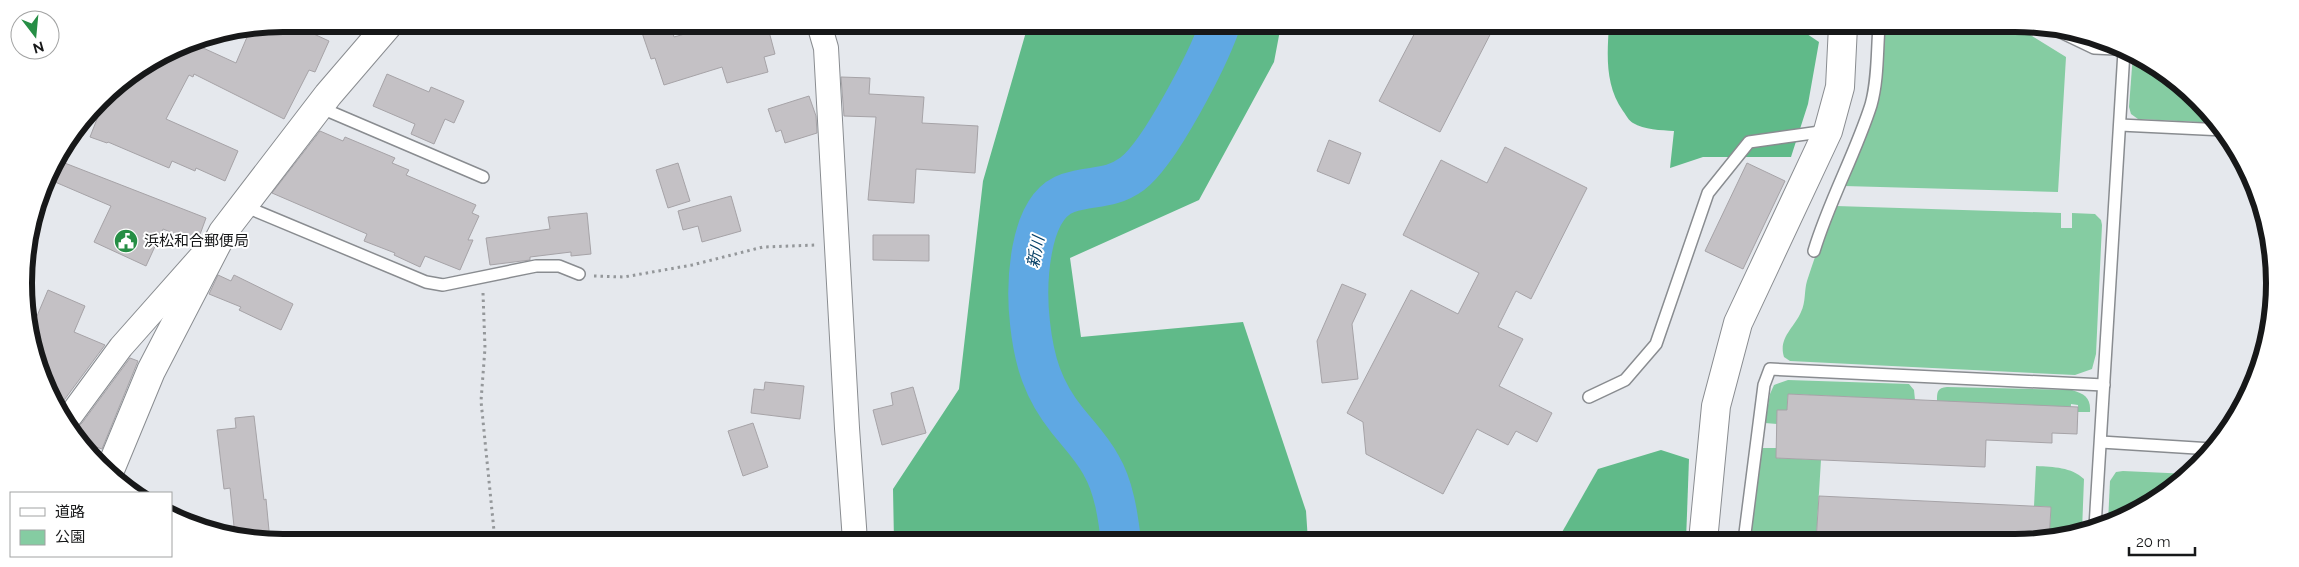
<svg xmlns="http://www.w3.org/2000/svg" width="2299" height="567" font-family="Raleway,'Noto Sans JP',sans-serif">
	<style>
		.green { fill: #85cca2 }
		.forest { fill: #60ba89 }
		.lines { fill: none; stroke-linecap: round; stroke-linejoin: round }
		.river { stroke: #5fa8e3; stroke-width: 40 }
		.building { fill: #c4c1c5; stroke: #a6a3a7 }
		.service-casing { stroke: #898c90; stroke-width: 14 }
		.minor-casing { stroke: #898c90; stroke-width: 26 }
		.tertiary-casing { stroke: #898c90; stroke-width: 30 }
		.path { stroke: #94979a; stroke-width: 3; stroke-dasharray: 2.5 4; stroke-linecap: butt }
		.service { stroke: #fff; stroke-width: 11 }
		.minor { stroke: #fff; stroke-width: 24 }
		.tertiary { stroke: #fff; stroke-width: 28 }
		.labels { text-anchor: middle; stroke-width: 4; stroke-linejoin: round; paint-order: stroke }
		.poi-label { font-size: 15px; fill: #171819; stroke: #fff; text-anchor: start }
		.water-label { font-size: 16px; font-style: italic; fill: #074168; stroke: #fff }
		.rim { fill: none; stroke: #171819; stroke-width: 6 }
	</style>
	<rect width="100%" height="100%" fill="#e5e8ed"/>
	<!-- green -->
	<g class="green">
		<polygon points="1885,26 2016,26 2066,57 2058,192 1844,186 1879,94"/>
		<polygon points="2133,54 2146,59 2219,123 2138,119 2131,114 2129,107"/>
		<path d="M1836,206L2061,213V228H2072V213L2095,214L2101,220L2102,225L2096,354L2092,369L2075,375L1790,361L1784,357C1778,338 1794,328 1801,312C1806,302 1804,291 1807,281C1815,256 1824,232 1832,207Z"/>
		<polygon points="1788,380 1909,384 1914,390 1915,400 1788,394 1787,410 1777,410 1777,424 1765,423 1770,394 1774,385"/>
		<path d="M1947,387L2072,390C2085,394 2091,398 2090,412H2078V405L2071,404L2070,422L1937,401C1937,392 1937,388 1947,387Z"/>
		<polygon points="1762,448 1776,448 1776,458 1821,460 1816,541 1754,541 1751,533"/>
		<path d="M2036,466C2054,467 2071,467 2084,479L2082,531L2049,541L2051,507L2034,506Z"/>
		<polygon points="2123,471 2190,474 2130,517 2108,523 2110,481 2116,472"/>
	</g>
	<!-- forest -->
	<g class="forest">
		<polygon points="1028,25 1281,25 1274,62 1199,200 1070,258 1081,337 1243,322 1306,511 1308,541 894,541 893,489 959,389 983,181"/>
		<path d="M1609,25L1795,26L1819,42L1808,104L1791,157H1703L1670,168L1674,131C1661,130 1644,130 1633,123C1629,121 1626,115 1623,111C1605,85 1607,56 1609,25Z"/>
		<polygon points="1661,450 1689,459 1686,541 1557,541 1598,469"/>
	</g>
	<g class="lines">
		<!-- river -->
		<path class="river" d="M1121,541C1118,516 1114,487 1101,465C1092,448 1079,435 1067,420C1043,390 1034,361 1030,323C1026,288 1027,207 1068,193C1091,185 1110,190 1132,174C1160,153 1208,59 1220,25"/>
	</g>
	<!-- building -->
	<g class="building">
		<polygon points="284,24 302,32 303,29 329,41 315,72 309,70 284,119 194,74 193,77 189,75 166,119 238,151 225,181 196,168 195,171 172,161 169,168 108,142 107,143 90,137 106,96 112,88 184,43 190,42 236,63 250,30"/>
		<polygon points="639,24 670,24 674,37 720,24 767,24 775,54 764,57 768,72 727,83 722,67 664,85 655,58 651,59"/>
		<polygon points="1419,25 1495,25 1440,132 1379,101"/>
		<polygon points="387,74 429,92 431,87 464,101 454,123 445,119 434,144 411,134 415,124 373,106"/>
		<polygon points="841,77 870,78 869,94 924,97 922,123 978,126 975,173 916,169 914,203 868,200 876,117 844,116"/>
		<polygon points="809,96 816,116 817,133 785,143 781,130 776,132 768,109"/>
		<polygon points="320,131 343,141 345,137 395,158 392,163 409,170 406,175 476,205 472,213 479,216 468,240 473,240 460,270 425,256 420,267 394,255 395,253 364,241 367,234 272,193"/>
		<polygon points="1329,140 1361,153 1349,184 1317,171"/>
		<polygon points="1505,147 1587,188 1531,299 1516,291 1498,327 1523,339 1499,386 1552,413 1537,442 1516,431 1508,445 1477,429 1443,494 1366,454 1363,422 1347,413 1411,290 1458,314 1479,273 1403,235 1441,160 1487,183"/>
		<polygon points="57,160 206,218 198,240 196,242 163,229 146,266 94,242 111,206 48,179 51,168"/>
		<polygon points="678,163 690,201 668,208 656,170"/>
		<polygon points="1747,163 1785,181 1743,269 1705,251"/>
		<polygon points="731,196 741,231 702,242 698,226 683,230 678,211"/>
		<polygon points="587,213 591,254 571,256 571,252 530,257 530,260 490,265 486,238 550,229 548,217"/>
		<polygon points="873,235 929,235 929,261 873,260"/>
		<polygon points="218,275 231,281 234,275 293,304 281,330 239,310 241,307 209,294"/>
		<polygon points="1342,284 1366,294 1352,324 1358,379 1322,383 1317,341"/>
		<polygon points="48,290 85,306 74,332 105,345 59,407 37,367 30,313 37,316"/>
		<polygon points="130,358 138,361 102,449 76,440 72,431 82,423"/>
		<polygon points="765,382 804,386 800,419 751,413 754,389 764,390"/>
		<polygon points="913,387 926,433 882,445 873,410 893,405 891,393"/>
		<polygon points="1788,394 2078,407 2077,434 2052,433 2052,443 1986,440 1985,467 1776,458 1777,410 1787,410"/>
		<polygon points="254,416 264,500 266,499 270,541 249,541 235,536 230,488 224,489 217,430 236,428 235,418"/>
		<polygon points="753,423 768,467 743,476 728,431"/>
		<polygon points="1819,496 2051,507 2049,541 1816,541"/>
	</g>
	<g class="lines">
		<!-- service casing -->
		<g class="service-casing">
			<g id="service">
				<polyline points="2048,26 2094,48 2116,49"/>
				<polyline points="319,107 483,177"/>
				<polyline points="2120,125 2224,130"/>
				<polyline points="244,206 426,282 443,285 536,266 559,266 579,274"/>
				<path d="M1814,251C1829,201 1855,155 1871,105C1878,80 1877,52 1879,26"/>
				<polyline points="1589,397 1625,380 1656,344 1708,193 1749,142 1827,131"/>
				<polyline points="2101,442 2212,449"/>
				<polyline points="2095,527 2124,51"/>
				<polyline points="1744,541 1764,385 1770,369 2104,385"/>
			</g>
		</g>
		<!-- minor casing -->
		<g class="minor-casing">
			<g id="minor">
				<polyline points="819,24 826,48 847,428 855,541"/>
				<polyline points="65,419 71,415 121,347 207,250"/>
			</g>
		</g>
		<!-- tertiary casing -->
		<g class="tertiary-casing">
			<g id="tertiary">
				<polyline points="110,470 151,371 223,232 328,95 389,24"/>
				<polyline points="1703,541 1716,406 1738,323 1828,131 1840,87 1843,26"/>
			</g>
		</g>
		<!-- path -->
		<g class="path">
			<polyline points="594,276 624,277 692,265 763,247 815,245"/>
			<polyline points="483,293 485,348 481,401 495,541"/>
		</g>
		<!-- service -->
		<use href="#service" class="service"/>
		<!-- minor -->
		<use href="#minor" class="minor"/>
		<!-- tertiary -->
		<use href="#tertiary" class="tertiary"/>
	</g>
	<!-- icons -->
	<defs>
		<g id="civic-disc" transform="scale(1.25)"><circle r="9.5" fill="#268e45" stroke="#fff"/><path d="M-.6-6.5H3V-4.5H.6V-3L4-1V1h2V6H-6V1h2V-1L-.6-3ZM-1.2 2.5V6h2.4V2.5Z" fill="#fff"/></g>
	</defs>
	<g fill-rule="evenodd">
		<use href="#civic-disc" x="126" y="241"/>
	</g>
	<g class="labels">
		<!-- poi labels -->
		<g class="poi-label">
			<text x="144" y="246">浜松和合郵便局</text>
		</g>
		<!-- water labels -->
		<g class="water-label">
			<text transform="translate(1035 252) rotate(-79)" y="6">新川</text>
		</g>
	</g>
	<!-- crop -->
	<path d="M0 0H2299V567H0ZM283 32H2015A251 251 0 0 1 2266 283V283A251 251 0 0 1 2015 534H283A251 251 0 0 1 32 283V283A251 251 0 0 1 283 32Z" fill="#fff" fill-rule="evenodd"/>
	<path class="rim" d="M283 32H2015A251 251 0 0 1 2266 283V283A251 251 0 0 1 2015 534H283A251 251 0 0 1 32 283V283A251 251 0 0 1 283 32Z"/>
	<!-- legend -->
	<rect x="10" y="492" width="162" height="65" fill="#ffffff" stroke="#a2a3a3"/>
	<rect x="20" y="508" width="25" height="8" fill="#ffffff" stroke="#a2a3a3"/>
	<text x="55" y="517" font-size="15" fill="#171819">道路</text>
	<rect x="20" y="530" width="25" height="15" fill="#85cca2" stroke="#a2a3a3"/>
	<text x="55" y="542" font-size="15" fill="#171819">公園</text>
	<!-- north arrow -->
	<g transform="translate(35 35) rotate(164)"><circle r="24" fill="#ffffff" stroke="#a2a3a3"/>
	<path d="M0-4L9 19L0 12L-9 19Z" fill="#268e45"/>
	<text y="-8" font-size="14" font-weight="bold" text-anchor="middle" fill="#171819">N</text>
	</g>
	<!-- scale -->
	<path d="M2129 547v8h66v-8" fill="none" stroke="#171819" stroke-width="2.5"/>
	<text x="2136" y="547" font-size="15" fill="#171819" stroke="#ffffff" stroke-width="4" paint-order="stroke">20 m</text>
</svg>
